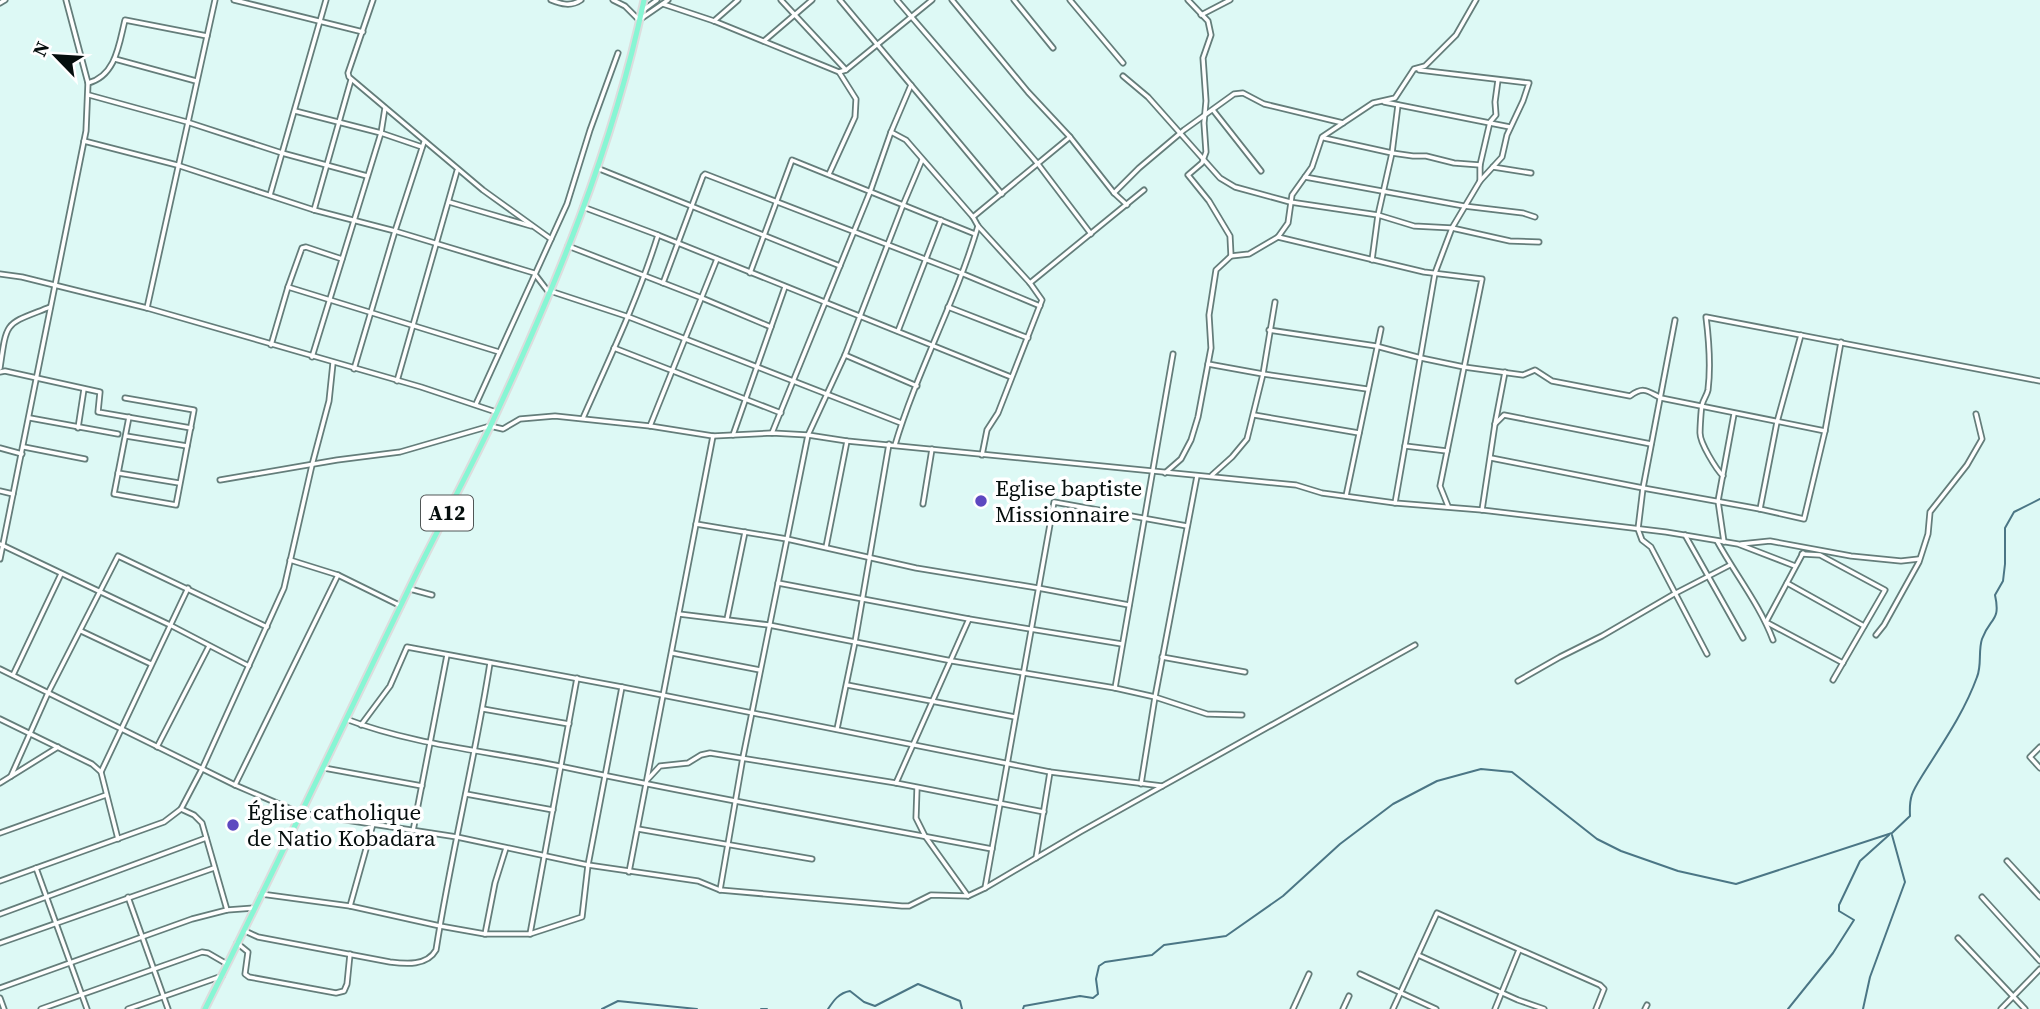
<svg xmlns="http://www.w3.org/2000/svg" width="2040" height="1009" font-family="'Source Serif 4',serif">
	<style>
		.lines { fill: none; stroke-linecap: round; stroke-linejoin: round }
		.stream { stroke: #4b7685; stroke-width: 2 }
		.street-casing { stroke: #647d7a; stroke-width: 7 }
		.primary-casing { stroke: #dcdddd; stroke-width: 9 }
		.street { stroke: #fff; stroke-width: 3.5 }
		.primary { stroke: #87f6d4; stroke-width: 5 }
		.poi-dot { fill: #5d48c0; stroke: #fff; stroke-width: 2.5 }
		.labels { text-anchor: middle; stroke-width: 7; stroke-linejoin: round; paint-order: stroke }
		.shield { fill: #fff; stroke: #505656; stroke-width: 2 }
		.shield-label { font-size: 21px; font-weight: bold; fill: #050e0d }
		.poi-label { font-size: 23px; fill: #050e0d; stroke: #fff; text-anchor: start }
	</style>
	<rect width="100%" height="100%" fill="#ddf9f5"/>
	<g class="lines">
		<!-- stream -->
		<g class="stream">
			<polyline points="602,1009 618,1001 697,1009"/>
			<polyline points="761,1009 767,1009"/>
			<path d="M828,1009C834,1000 839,993 850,991L864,1002L875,1006L918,984L960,1001L962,1009"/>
			<path d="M1023,1009L1024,1006L1080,996L1093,998L1098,994L1096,979L1099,966L1105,962L1152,955L1164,945L1226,936L1283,896L1340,844L1393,804L1437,781L1481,769L1512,772L1597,839L1621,851L1678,871L1736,884L1892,833L1910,816C1909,797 1912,792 1922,776C1942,744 1964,713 1977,677C1982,665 1978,651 1982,639C1990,617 2001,622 1995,595L2003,581L2005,564V528L2014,512L2040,499"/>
			<polyline points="1788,1009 1833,953 1854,920 1839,911 1839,905 1860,861 1889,835"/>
			<polyline points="1863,1009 1870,977 1905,882 1892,835"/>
		</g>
		<!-- street casing -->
		<g class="street-casing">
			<g id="street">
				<polyline points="234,0 363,32"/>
				<polyline points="373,0 348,73 349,77 483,190 551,239"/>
				<path d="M551,0C561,4 571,7 581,0"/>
				<polyline points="613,0 625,6 639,20 668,0"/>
				<polyline points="781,0 846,70"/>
				<polyline points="840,0 1002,194"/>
				<polyline points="897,0 1038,164 1091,234"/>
				<polyline points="952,0 1028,92 1070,137 1114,193 1127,205"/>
				<polyline points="1014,0 1053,48"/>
				<polyline points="1070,0 1123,63"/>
				<polyline points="1188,0 1208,21 1211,35 1203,58 1206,101 1204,123 1206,152 1202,163 1188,175 1209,201 1230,236 1231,256"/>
				<polyline points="0,3 5,0"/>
				<polyline points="663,4 714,21 839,72 846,70 932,0"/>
				<polyline points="642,11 657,0"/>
				<polyline points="1201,15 1230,0"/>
				<polyline points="714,21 738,0"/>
				<polyline points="764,41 812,0"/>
				<polyline points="115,59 196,81"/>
				<polyline points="1419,70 1529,83 1523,101 1507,135 1502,157 1480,181"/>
				<polyline points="1123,76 1148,97 1220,178 1235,187 1290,202 1378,215 1414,226 1452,228 1510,241 1539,242"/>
				<path d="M88,83C116,76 119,44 125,20L207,36"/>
				<polyline points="89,95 187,122 282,153 367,176"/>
				<polyline points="1384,102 1510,127"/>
				<polyline points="1213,110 1261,171"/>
				<polyline points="295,111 381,133 422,147"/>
				<polyline points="891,132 906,140 973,217 978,226 1030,283 1042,300 998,413 987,430 982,455"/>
				<polyline points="1324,138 1392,153 1413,156 1426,156 1454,163 1480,165"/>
				<polyline points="84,141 177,165 314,210 395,231 534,273 547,290 629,317 901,423"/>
				<polyline points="1493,167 1531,173"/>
				<polyline points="597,168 840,266"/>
				<polyline points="829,174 855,117 856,99 839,72"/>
				<polyline points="1305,177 1464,206 1523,213 1535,217"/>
				<polyline points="1114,193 1139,168 1184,130 1234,94 1243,93 1264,104 1343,123"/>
				<polyline points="270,195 326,0"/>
				<polyline points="449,202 531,226"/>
				<polyline points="583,207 658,235 1011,377"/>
				<polyline points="314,210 351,80"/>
				<polyline points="973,217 1070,137"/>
				<polyline points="1278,237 1424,272 1482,279 1440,486 1448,506"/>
				<polyline points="568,246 702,298 771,327"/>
				<polyline points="1372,260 1378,215 1392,153 1398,105"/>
				<polyline points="750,273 792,160 975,234"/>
				<polyline points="0,274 22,277 147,308 421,387 496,412"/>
				<polyline points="663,283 703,176 705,174 961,273 1040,306"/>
				<polyline points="1030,283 1144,190"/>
				<polyline points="288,287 499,352"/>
				<polyline points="948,307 1028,338"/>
				<polyline points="147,308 215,0"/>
				<polyline points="1675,320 1643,488 1638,529 1642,540 1651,547 1707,654"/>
				<path d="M1269,330L1376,346L1421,358L1464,367L1523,375L1535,370L1552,381L1630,396C1644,386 1647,391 1661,398L1825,431"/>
				<polyline points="898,331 941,220"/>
				<polyline points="271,345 288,287 302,248 306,247 342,259"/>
				<polyline points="614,348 781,413"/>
				<polyline points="845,355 917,386"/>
				<polyline points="312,357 381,133 385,108"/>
				<polyline points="1208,364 1263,374 1367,389"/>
				<path d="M0,368C7,319 5,325 50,307"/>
				<polyline points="354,369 395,231 424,142"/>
				<polyline points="0,372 5,371 100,392 98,412 191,428"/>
				<polyline points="397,381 457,171"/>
				<polyline points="125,398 194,410 176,505 114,494 129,417"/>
				<polyline points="476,404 567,204 590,130 618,53"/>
				<polyline points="1254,415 1359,433"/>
				<polyline points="30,418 118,434"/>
				<path d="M583,418C610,357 638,299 658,235"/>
				<polyline points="1495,424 1504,415 1651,444"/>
				<polyline points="650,426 717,259"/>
				<polyline points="78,428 84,389"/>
				<polyline points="772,433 870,192 891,132 911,85"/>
				<polyline points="733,435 785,287"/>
				<polyline points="126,436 187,446"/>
				<path d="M895,445C917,371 956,301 978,226"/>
				<polyline points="1405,446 1447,451"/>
				<polyline points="24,447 85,459"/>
				<polyline points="0,448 22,454"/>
				<polyline points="1491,458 1643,488 1760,509 1804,519 1825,431 1841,342"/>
				<polyline points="118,473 179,483"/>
				<polyline points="1165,473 1181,459 1191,440 1198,417 1211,348 1209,315 1216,270 1231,256 1249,254 1278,237 1288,223 1292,195 1312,167 1322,137 1373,103 1395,98 1414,69 1425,66 1456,35 1476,0"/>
				<polyline points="1212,475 1232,457 1247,439 1263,374 1275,302"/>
				<path d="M1723,476C1716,469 1700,443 1700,433C1700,428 1701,410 1702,405C1703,400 1707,395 1708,390C1711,366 1709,341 1706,317L2040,381"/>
				<polyline points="220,480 337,460 400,452 490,426 503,429 520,419 555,416 650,426 713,436 772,433 808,435 847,441 1296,485 1322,493 1395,503 1482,510 1666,532 1738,544 1795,566"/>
				<polyline points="0,491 13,494"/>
				<polyline points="1346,496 1381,329"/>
				<polyline points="1395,503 1435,273 1452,228 1480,181 1480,165 1490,122 1496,115 1495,102 1498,80"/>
				<polyline points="923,504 932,449"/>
				<polyline points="1760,509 1777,422 1801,335"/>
				<polyline points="1482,510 1495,424 1505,372"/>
				<polyline points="696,524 787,539 916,568 1038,588 1129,605"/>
				<polyline points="1685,535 1743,638"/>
				<path d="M1717,541C1735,574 1760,605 1773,640"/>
				<polyline points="1724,542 1718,501 1734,414"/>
				<polyline points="0,544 170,625 249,666"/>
				<polyline points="1741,544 1770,541 1851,556 1901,561 1919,559"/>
				<polyline points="826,547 847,441"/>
				<polyline points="1803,553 1766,622 1843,663"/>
				<polyline points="1802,554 1820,555 1885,590 1833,680"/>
				<polyline points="0,559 86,131 88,83 66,0"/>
				<polyline points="290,560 338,575 401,606"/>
				<polyline points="778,583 969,619 1122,644"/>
				<polyline points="1787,583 1864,626"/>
				<polyline points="410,589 432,595"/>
				<polyline points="679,614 769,625 952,661 1115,688 1155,697 1207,714 1242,715"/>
				<polyline points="727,619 745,532"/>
				<polyline points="81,631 151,664"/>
				<polyline points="1876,635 1884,625 1919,562 1928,534 1930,512 1967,465 1982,439 1976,414"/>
				<polyline points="672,653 760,670"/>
				<polyline points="1162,657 1245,672"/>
				<polyline points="0,669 235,785 300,813 457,837 588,865 698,881 720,890 902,906 909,906 931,895 968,896 985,888 1080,832 1415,645"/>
				<polyline points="13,675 61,574"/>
				<polyline points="1518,681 1560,657 1602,636 1674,594 1730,565"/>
				<polyline points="847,685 1015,717"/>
				<polyline points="1115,688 1173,354"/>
				<polyline points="483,709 569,724"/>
				<polyline points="0,719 92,764 101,772 118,839"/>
				<path d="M346,719C416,746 491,751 564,767C706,797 849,822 992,849"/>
				<polyline points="361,725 390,686 407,647 622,687 1050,772 1162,786"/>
				<polyline points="837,729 855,642 889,444"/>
				<polyline points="157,747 209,646"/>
				<polyline points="2040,747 2030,757 2040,768"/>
				<polyline points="324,768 422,786"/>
				<polyline points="101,772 188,588"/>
				<polyline points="11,776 48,693 118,556 267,627"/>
				<polyline points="648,779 660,766 688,763 701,755 710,753 896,783 1044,812"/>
				<polyline points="0,783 58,747"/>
				<polyline points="896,783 969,619"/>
				<polyline points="1141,784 1155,697 1197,476"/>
				<polyline points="235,785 338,575"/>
				<polyline points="917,788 916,818 925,836 968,896"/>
				<polyline points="466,794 553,810"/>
				<polyline points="181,809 194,815 202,823 227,910"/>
				<polyline points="638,829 812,859"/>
				<polyline points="413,831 447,655"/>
				<polyline points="0,833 106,795"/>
				<polyline points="1036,858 1050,772"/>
				<polyline points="2007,861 2040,897"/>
				<polyline points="36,868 87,1009"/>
				<polyline points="629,872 713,436"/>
				<polyline points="0,881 164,822 181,809 202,769 284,588 312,465 329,401 333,363"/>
				<polyline points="985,888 1054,502 1187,526"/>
				<polyline points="720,890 743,757 808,435 845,355 903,205 922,160"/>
				<polyline points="261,894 350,906 440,926 485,934 530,934 582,917 588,865 622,687"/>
				<polyline points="128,897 168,1009"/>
				<polyline points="1982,897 2040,961"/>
				<polyline points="350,906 373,824"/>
				<polyline points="0,914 206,838"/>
				<path d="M245,931L258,937L390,962C406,964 427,966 436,950C451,854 475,759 490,663"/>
				<polyline points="485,934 495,883 506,848"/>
				<polyline points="530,934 577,678"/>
				<polyline points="1958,938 2025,1009"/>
				<polyline points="0,943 214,868"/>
				<polyline points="237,943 248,952 245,974 249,977 336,993 344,991 347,984 350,954"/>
				<polyline points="1418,955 1518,1000 1544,1009"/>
				<polyline points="1360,974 1436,1009"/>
				<polyline points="0,988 192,919 227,910 254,908"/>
				<polyline points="0,998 4,1009"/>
				<polyline points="41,1009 202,952 208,953 227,964"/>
				<polyline points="128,1009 222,976"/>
				<polyline points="1293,1009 1309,974"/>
				<polyline points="1343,1009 1349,996"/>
				<polyline points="1393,1009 1437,913 1600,985 1604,989 1596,1009"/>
				<polyline points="1495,1009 1519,950"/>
				<polyline points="1645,1009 1647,1005"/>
				<polyline points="2001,1009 2040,969"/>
			</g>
		</g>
		<!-- primary casing -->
		<g class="primary-casing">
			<path id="primary" d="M205,1009C278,864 347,716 418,570C442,522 467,475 490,427C554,290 613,149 644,0"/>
		</g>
		<!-- street -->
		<use href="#street" class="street"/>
		<!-- primary -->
		<use href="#primary" class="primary"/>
	</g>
	<!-- markers -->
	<g class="poi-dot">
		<circle cx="981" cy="501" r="7"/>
		<circle cx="233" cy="825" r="7"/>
	</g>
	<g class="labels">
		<!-- shield labels -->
		<rect class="shield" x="421" y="495.5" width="52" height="35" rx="5"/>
		<g class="shield-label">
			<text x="447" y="520">A12</text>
		</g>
		<!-- poi labels -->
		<g class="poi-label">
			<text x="995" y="496">Eglise baptiste<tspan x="995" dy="26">Missionnaire</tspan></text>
			<text x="247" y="820">Église catholique<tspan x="247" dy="26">de Natio Kobadara</tspan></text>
		</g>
	</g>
	<!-- north arrow -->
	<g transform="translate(56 56) rotate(295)" stroke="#ffffff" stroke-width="5" paint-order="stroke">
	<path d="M0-5L12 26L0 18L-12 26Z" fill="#050e0d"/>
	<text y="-10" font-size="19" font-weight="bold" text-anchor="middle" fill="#050e0d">N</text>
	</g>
</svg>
